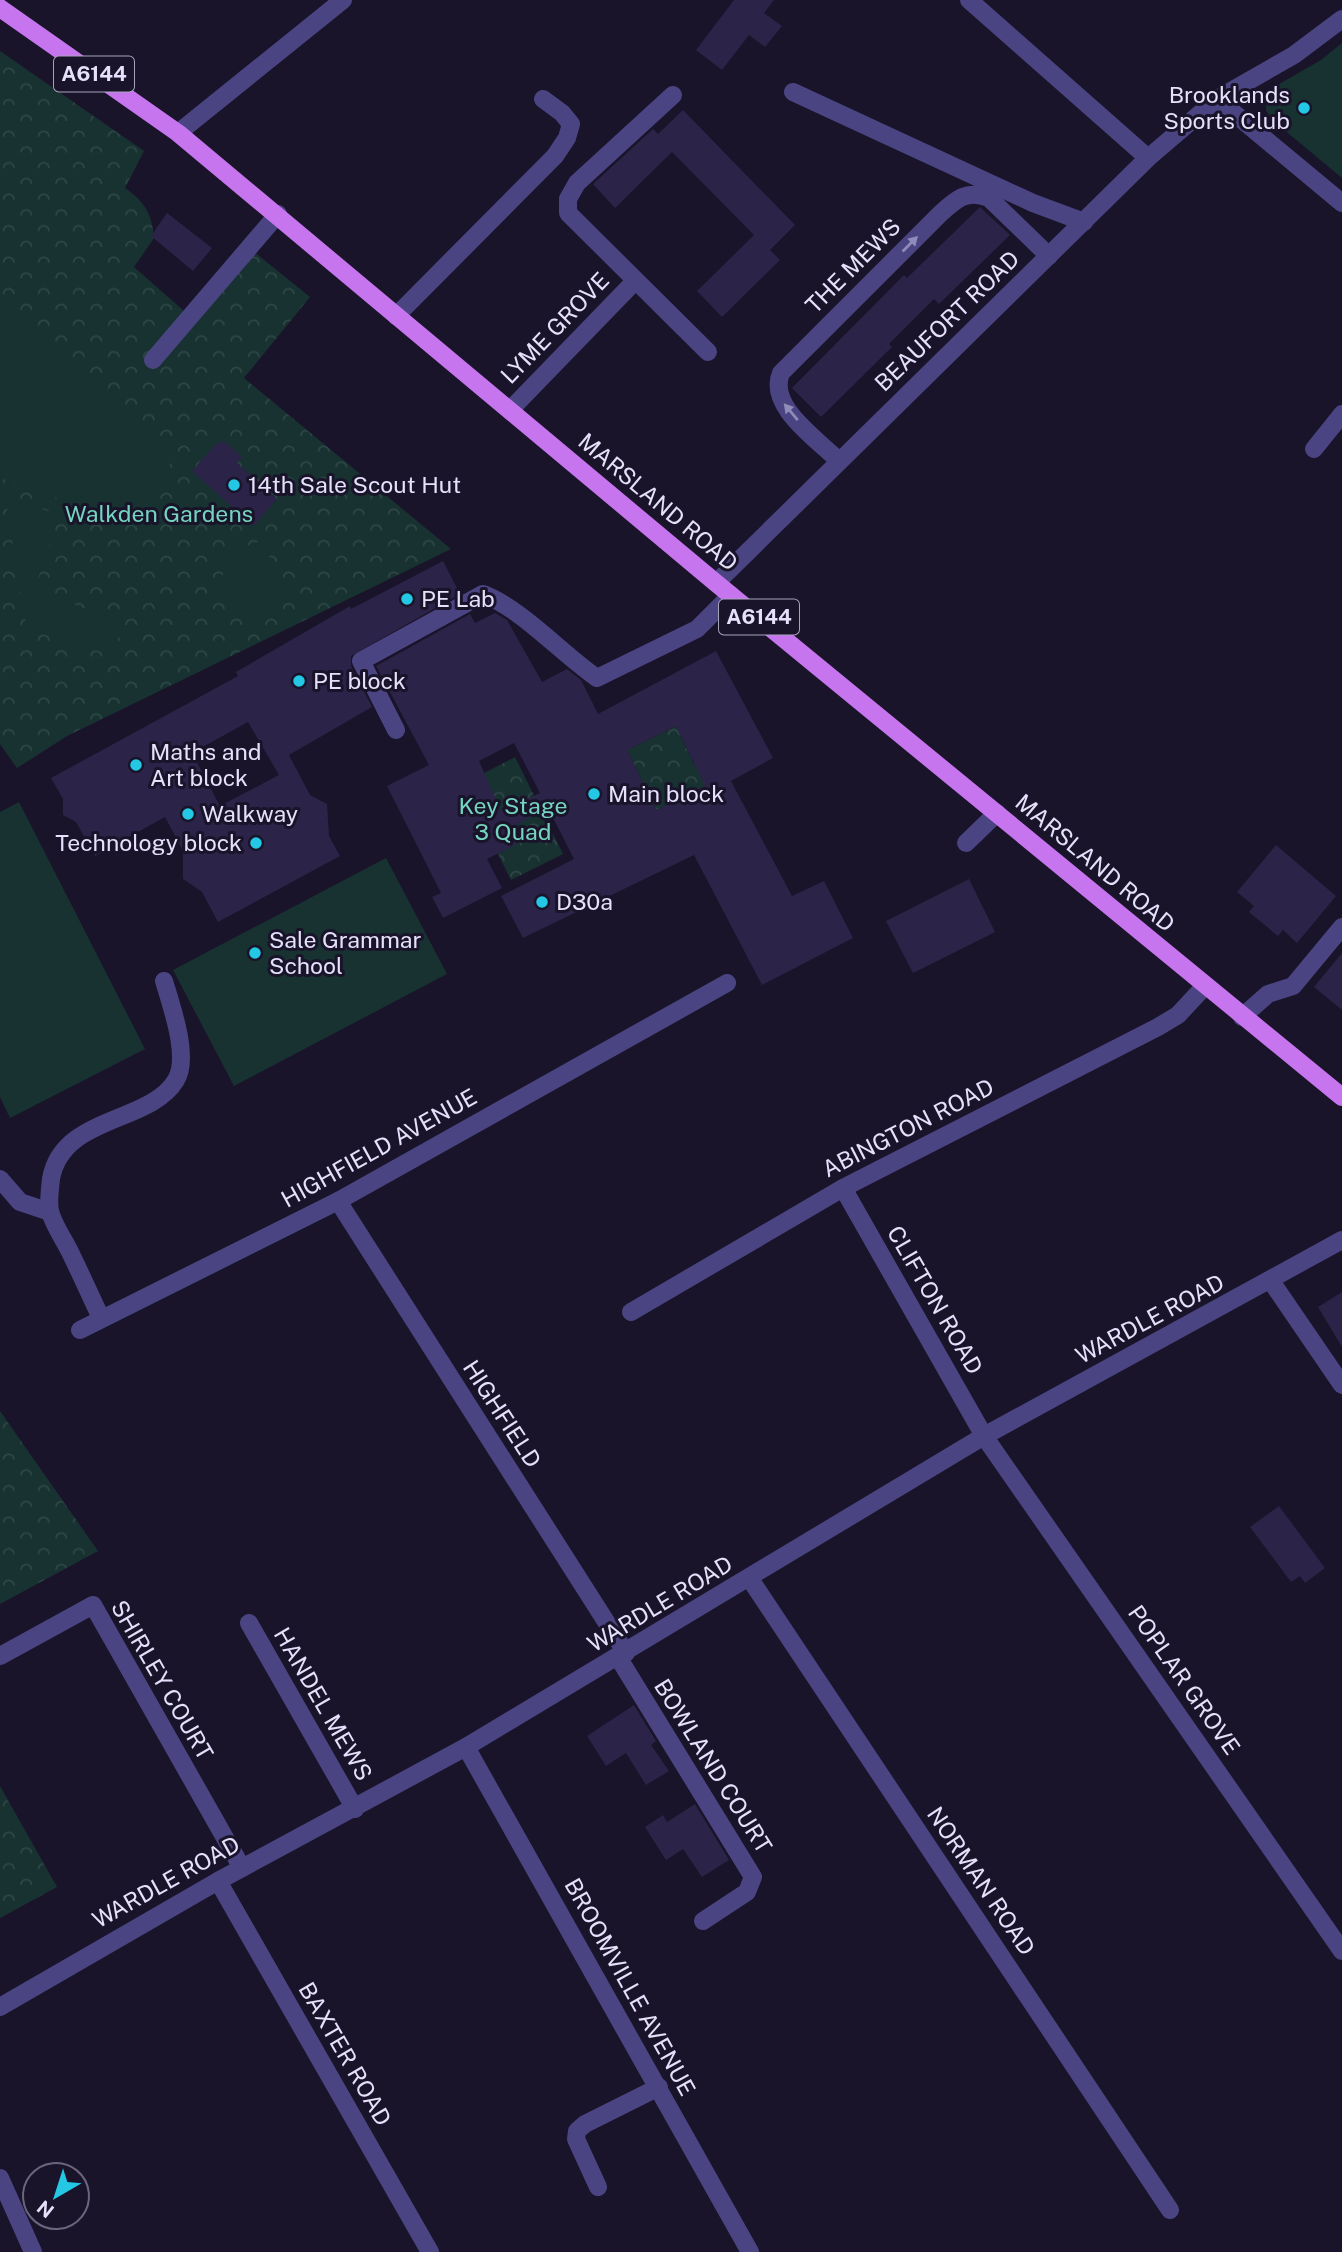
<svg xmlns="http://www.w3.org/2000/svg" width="1342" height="2252" font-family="'Public Sans',sans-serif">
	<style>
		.forest { fill: url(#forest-crowns) }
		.garden { fill: #183232 }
		.building { fill: #2c2348; fill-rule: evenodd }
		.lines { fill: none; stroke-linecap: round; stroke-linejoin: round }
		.minor { stroke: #4a4582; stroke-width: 18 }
		.major { stroke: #c675ee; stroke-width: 18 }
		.oneway { fill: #908bb8 }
		.poi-dot { fill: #24c8e4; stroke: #191429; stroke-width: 2.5 }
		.labels { text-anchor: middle; stroke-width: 6; stroke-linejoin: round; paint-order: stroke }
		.shield { fill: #191429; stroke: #a8a3bc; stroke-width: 2 }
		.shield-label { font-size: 21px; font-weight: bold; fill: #e5e0fb }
		.poi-label { font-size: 23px; fill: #e5e0fb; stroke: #191429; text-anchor: start }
		.street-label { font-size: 23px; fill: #e5e0fb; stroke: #191429 }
		.park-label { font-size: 23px; fill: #74d4c0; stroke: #191429 }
	</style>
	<defs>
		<pattern id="forest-crowns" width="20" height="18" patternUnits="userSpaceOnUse" patternTransform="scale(1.75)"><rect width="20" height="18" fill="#183232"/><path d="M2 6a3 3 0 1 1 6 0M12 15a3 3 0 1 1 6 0" fill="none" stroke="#2e4646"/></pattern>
	</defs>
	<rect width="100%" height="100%" fill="#191429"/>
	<!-- forest -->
	<g class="forest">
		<path d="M0,51L144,151L125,188C145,202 152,214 154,238L134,267L184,311L243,243L310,297L244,378L451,549L67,736L17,768L0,744Z"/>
		<polygon points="676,726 694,764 716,781 656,810 627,750"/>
		<polygon points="515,757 563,854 511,880 463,784"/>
		<polygon points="0,1411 98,1551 0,1604"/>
		<polygon points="0,1786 57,1887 0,1918"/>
	</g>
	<!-- garden -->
	<g class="garden">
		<polygon points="1342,43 1342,178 1271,119 1266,110 1267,91 1321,60"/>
		<polygon points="0,309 180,465 171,462 146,530 1,478"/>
		<polygon points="5,496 59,515 34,591 124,622 112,655 27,629"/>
		<polygon points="261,541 288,592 246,624 222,592 224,554"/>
		<polygon points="19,802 145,1049 10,1118 0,1097 0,812"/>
		<polygon points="386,858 447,974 234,1086 173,970"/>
	</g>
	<!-- building -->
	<g class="building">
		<polygon points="734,0 774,0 764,13 782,26 765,47 749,35 722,70 696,50"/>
		<polygon points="683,110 795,225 770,250 780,260 722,317 697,291 754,235 672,152 615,208 593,184 653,129 658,134"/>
		<polygon points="980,207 1010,235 939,304 934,299 889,344 892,347 821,417 792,388 904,275 907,278"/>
		<polygon points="167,213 212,248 193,271 151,236"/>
		<polygon points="224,441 242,457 237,463 277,499 253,526 192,471 216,444"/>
		<path d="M443,561L460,594L351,656V666L372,707L289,755L310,795L327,804L329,836L340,856L218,922L202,892L183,879V851L165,817L95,856L76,822L63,815V799L51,778L238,676L236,672L350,606L351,609ZM248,722L279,775L220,806L192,753Z"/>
		<path d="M495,613L507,620L542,682L567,669L581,680L598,714L716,651L773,758L731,781L792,896L824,881L853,938L762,985L694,855L523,938L501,896L574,859L548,808L509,828L517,844L487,859L502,888L443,918L432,897L441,893L387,786L429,765L376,666L470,614L475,623ZM676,726L705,786L656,810L627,750ZM514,743L540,793L501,811L479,761Z"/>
		<polygon points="1276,845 1336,896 1297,943 1283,930 1278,936 1249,912 1254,906 1237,892"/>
		<polygon points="969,879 995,932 913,973 886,921"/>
		<polygon points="1342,953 1342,1010 1314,987"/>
		<polygon points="1342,1292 1342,1347 1318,1307"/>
		<polygon points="1279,1506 1325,1568 1305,1583 1300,1576 1291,1582 1250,1527"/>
		<polygon points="634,1705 656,1741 651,1745 669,1771 646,1785 626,1753 606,1766 587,1736"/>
		<polygon points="695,1804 729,1860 702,1877 683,1849 666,1860 645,1827 663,1815 667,1822"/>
	</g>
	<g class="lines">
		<!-- minor -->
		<g class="minor">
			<polyline points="969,0 1148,158"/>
			<polyline points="793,92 1033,203 1084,222"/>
			<polyline points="673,95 577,183 568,199 568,213 708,352"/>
			<polyline points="1217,99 1342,203"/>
			<polyline points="178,133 343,0"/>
			<polyline points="396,316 555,156 567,138 571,124 562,113 543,99"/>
			<polyline points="153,360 278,214"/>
			<polyline points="510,410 635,281"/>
			<polyline points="1314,449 1342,414"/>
			<path d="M839,461C817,439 767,406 781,373L940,214C956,199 967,189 989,198L1049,256"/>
			<polyline points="716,583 1148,158 1217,99 1294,55 1342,19"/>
			<path d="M396,730L361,661L483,594C522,609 561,653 597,678L697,629L731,595"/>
			<polyline points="966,843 997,813"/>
			<polyline points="1242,1017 1268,994 1293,986 1342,927"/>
			<polyline points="0,1179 20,1202 50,1212"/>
			<polyline points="843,1188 984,1436 1342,1951"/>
			<polyline points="338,1201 626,1653"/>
			<polyline points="1271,1281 1342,1385"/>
			<polyline points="631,1312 843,1188 1158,1027 1178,1015 1205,986"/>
			<path d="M101,1318C90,1295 80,1272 69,1250C63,1238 53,1224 50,1211C48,1202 50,1189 51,1179C62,1115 150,1124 176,1080C190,1057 171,1005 164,981"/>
			<polyline points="80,1330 338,1201 727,983"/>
			<polyline points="750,1579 1170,2210"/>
			<polyline points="249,1623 355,1809"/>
			<polyline points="0,1656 93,1605 242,1868"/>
			<polyline points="618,1657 753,1877 747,1892 703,1921"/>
			<polyline points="466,1747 750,2252"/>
			<polyline points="218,1881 430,2252"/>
			<polyline points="0,2007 218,1881 466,1747 984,1436 1342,1240"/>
			<polyline points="0,2178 33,2252"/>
			<polyline points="598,2187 576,2139 577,2131 585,2124 659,2087"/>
		</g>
		<!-- major -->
		<polyline class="major" points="0,8 178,133 716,583 1342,1097"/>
	</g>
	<!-- one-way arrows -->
	<defs><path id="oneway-solid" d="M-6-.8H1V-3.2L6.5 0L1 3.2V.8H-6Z" transform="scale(1.75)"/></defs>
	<g class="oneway">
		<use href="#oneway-solid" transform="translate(910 244) rotate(-45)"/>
		<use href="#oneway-solid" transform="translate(791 412) rotate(-130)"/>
	</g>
	<!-- markers -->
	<g class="poi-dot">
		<circle cx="1304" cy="108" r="7"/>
		<circle cx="234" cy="485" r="7"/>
		<circle cx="407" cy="599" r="7"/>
		<circle cx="299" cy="681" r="7"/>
		<circle cx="136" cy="765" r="7"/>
		<circle cx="594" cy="794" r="7"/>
		<circle cx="188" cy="814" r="7"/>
		<circle cx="256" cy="843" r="7"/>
		<circle cx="542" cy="902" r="7"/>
		<circle cx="255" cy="953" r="7"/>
	</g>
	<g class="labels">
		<!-- shield labels -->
		<g class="shield">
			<rect x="54" y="56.5" width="80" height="35" rx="5"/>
			<rect x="719" y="599.5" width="80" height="35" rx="5"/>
		</g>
		<g class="shield-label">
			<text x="94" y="81">A6144</text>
			<text x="759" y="624">A6144</text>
		</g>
		<!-- poi labels -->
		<g class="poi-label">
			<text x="1290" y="103" text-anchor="end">Brooklands<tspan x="1290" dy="26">Sports Club</tspan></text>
			<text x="248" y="493">14th Sale Scout Hut</text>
			<text x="421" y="607">PE Lab</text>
			<text x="313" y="689">PE block</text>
			<text x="150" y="760">Maths and<tspan x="150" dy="26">Art block</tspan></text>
			<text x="608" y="802">Main block</text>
			<text x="202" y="822">Walkway</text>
			<text x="242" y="851" text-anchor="end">Technology block</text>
			<text x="556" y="910">D30a</text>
			<text x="269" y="948">Sale Grammar<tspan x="269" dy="26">School</tspan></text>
		</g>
		<!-- street labels -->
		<g class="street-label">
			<text transform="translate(853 266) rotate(-45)" y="8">THE MEWS</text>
			<text transform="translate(947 321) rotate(-44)" y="8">BEAUFORT ROAD</text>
			<text transform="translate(555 328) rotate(-46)" y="8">LYME GROVE</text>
			<text transform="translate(658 502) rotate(40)" y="8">MARSLAND ROAD</text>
			<text transform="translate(1095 863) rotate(40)" y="8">MARSLAND ROAD</text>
			<text transform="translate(908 1128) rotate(-27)" y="8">ABINGTON ROAD</text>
			<text transform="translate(379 1148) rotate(-29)" y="8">HIGHFIELD AVENUE</text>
			<text transform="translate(935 1300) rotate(60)" y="8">CLIFTON ROAD</text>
			<text transform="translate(1150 1319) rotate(-28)" y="8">WARDLE ROAD</text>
			<text transform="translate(502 1414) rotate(57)" y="8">HIGHFIELD</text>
			<text transform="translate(660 1604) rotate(-31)" y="8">WARDLE ROAD</text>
			<text transform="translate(162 1680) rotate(60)" y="8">SHIRLEY COURT</text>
			<text transform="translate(1184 1680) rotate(55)" y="8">POPLAR GROVE</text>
			<text transform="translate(323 1704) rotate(60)" y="8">HANDEL MEWS</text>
			<text transform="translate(713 1766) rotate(58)" y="8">BOWLAND COURT</text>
			<text transform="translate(981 1881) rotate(56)" y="8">NORMAN ROAD</text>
			<text transform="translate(166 1882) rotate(-29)" y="8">WARDLE ROAD</text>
			<text transform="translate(630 1987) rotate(61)" y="8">BROOMVILLE AVENUE</text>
			<text transform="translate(345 2054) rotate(60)" y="8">BAXTER ROAD</text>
		</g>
		<!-- park labels -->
		<g class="park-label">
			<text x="159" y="522">Walkden Gardens</text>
			<text x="513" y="814">Key Stage<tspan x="513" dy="26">3 Quad</tspan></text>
		</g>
	</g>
	<!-- north arrow -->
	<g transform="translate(56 2196) rotate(219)"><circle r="33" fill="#191429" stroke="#6b667d" stroke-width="2"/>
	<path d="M0-5L12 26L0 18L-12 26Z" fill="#24c8e4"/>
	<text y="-10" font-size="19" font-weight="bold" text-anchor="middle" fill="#e5e0fb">N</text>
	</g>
</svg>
